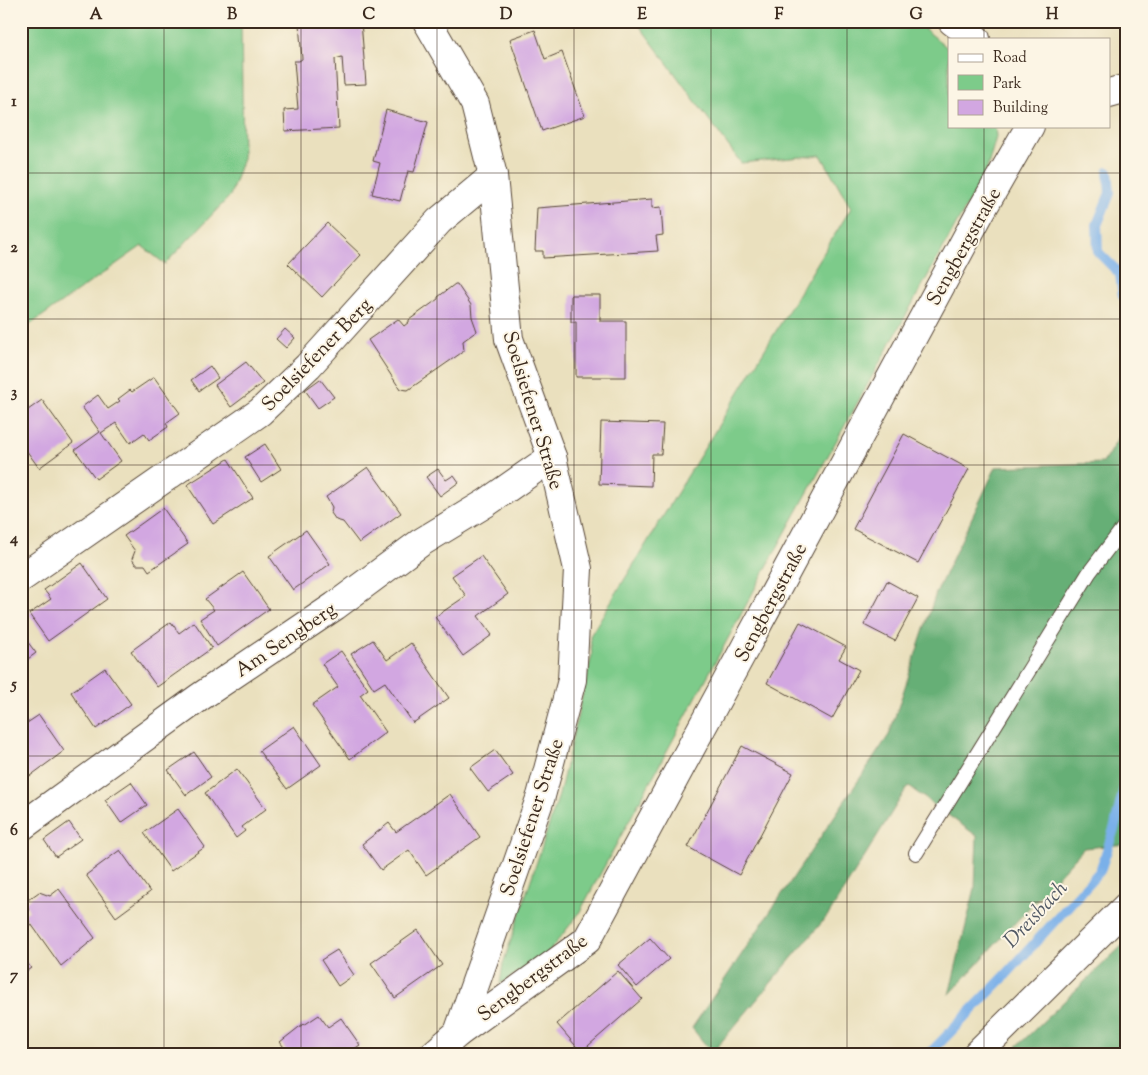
<svg xmlns="http://www.w3.org/2000/svg" width="1148" height="1075" font-family="'Sorts Mill Goudy',serif">
	<style>
		.green { fill: #7dcb8a; stroke: #5c7a54 }
		.forest { fill: #66af76; stroke: #506c4a }
		.lines { fill: none; stroke-linecap: round; stroke-linejoin: round }
		.stream { stroke: #7ab0e9; stroke-width: 10 }
		.building { fill: #d2a7e1 }
		.service-casing { stroke: #554536; stroke-width: 16 }
		.minor-casing { stroke: #554536; stroke-width: 30 }
		.secondary-casing { stroke: #554536; stroke-width: 30 }
		.service { stroke: #fff; stroke-width: 14 }
		.minor { stroke: #fff; stroke-width: 28 }
		.secondary { stroke: #fff; stroke-width: 28 }
		.grid { fill: none; stroke: #3b2a1e; stroke-width: 1; stroke-opacity: 0.55 }
		.labels { text-anchor: middle; stroke-width: 4; stroke-linejoin: round; paint-order: stroke }
		.street-label { font-size: 20px; fill: #3b2a1e; stroke: #fcf5e5 }
		.water-label { font-size: 21px; font-style: italic; fill: #515965; stroke: #fcf5e5 }
		.neatline { fill: none; stroke: #3b2a1e; stroke-width: 2 }
		.grid-label { font-size: 16px; text-anchor: middle; font-weight: bold; fill: #3b2a1e }
	</style>
	<rect width="100%" height="100%" fill="#fcf5e5"/>
	<filter id="ink" filterUnits="userSpaceOnUse"><feTurbulence type="fractalNoise" baseFrequency=".02" numOctaves="2"/><feDisplacementMap in="SourceGraphic" scale="10" xChannelSelector="R" yChannelSelector="G"/><feConvolveMatrix kernelMatrix="1 2 1 2 8 2 1 2 1" color-interpolation-filters="sRGB"/></filter>
	<filter id="wash" filterUnits="userSpaceOnUse"><feTurbulence type="fractalNoise" baseFrequency=".0096" numOctaves="4" result="noise"/><feDisplacementMap in="SourceGraphic" scale="20" xChannelSelector="R" yChannelSelector="G"/><feGaussianBlur stdDeviation="1.12" result="paint"/><feColorMatrix in="noise" values="0 0 0 0 0 0 0 0 0 0 0 0 0 0 0 0 0 1.4 0 .05"/><feComposite in="paint" operator="in"/></filter>
	<g filter="url(#wash)">
		<rect width="100%" height="100%" fill="#eae0be"/>
		<!-- green -->
		<g class="green">
			<polygon points="21,21 241,21 243,158 230,196 165,264 142,246 21,331"/>
			<polygon points="636,21 915,21 949,49 949,126 995,126 996,137 987,169 783,537 578,915 547,954 500,984 503,964 559,795 592,655 590,636 851,208 821,155 741,163"/>
		</g>
		<!-- forest -->
		<g class="forest">
			<polygon points="1127,428 1127,844 1084,848 949,995 975,888 977,836 908,786 829,914 712,1053 692,1028 889,735 936,593 996,467 1103,463 1122,432"/>
			<polygon points="1127,941 1127,1054 1009,1054"/>
		</g>
		<g class="lines">
			<!-- stream -->
			<g class="stream">
				<polyline points="1108,172 1110,193 1097,225 1098,252 1120,274 1123,296 1127,300"/>
				<polyline points="929,1054 1004,977 1100,871 1115,826 1127,776"/>
			</g>
		</g>
		<g id="blocks">
			<!-- building -->
			<g class="building">
				<polygon points="323,21 361,21 366,84 344,85 342,57 335,59 339,128 285,131 284,110 298,109 294,61 299,61 302,59 299,24"/>
				<polygon points="535,30 545,59 562,52 585,116 542,131 510,39"/>
				<polygon points="386,110 428,122 414,172 408,171 400,201 372,194 380,163 373,161"/>
				<polygon points="652,199 652,208 661,207 663,235 656,236 658,251 543,258 543,251 535,251 537,208"/>
				<polygon points="327,223 361,255 322,297 288,264"/>
				<polygon points="455,284 457,284 471,305 472,317 477,331 463,341 464,351 408,390 400,389 368,340 398,319 404,326 409,322 409,320 438,299 438,297"/>
				<polygon points="571,295 600,295 600,321 626,321 626,377 576,377 576,322 571,322"/>
				<polygon points="285,329 295,338 286,348 276,339"/>
				<polygon points="246,362 263,383 231,407 215,385"/>
				<polygon points="210,366 218,378 199,391 191,380"/>
				<polygon points="154,377 180,413 166,423 168,427 149,440 144,433 130,443 116,423 101,433 121,461 96,479 75,450 100,432 82,407 98,395 108,409 120,401 118,399 130,390 132,392"/>
				<polygon points="320,379 334,397 318,408 305,390"/>
				<polygon points="42,400 73,443 39,468 21,443 21,415"/>
				<polygon points="601,422 663,424 661,454 652,454 651,486 599,484"/>
				<polygon points="904,434 969,469 918,563 853,529"/>
				<polygon points="265,444 281,469 261,482 245,457"/>
				<polygon points="228,459 253,498 213,524 187,485"/>
				<polygon points="368,467 401,513 359,543 343,522 336,520 331,513 332,507 326,497"/>
				<polygon points="438,469 446,480 454,475 459,482 440,496 426,477"/>
				<polygon points="163,508 188,544 149,571 145,565 136,565 132,559 135,551 124,536"/>
				<polygon points="306,530 330,564 293,590 269,556"/>
				<polygon points="481,556 508,594 478,616 492,635 463,656 435,617 466,596 452,576"/>
				<polygon points="82,563 107,599 48,641 29,614 51,599 44,590"/>
				<polygon points="243,572 269,609 217,646 200,619 214,610 205,599"/>
				<polygon points="887,581 918,598 895,641 864,625"/>
				<polygon points="171,622 179,633 194,622 212,648 157,687 131,651"/>
				<polygon points="800,622 846,647 839,659 859,670 832,719 767,683"/>
				<polygon points="21,633 36,653 21,664"/>
				<polygon points="373,640 387,660 411,643 449,698 413,723 385,682 374,689 351,654"/>
				<polygon points="341,651 368,689 360,695 386,732 350,759 312,705 338,687 322,664"/>
				<polygon points="105,668 131,704 96,729 71,692"/>
				<polygon points="39,715 64,751 30,776 21,764 21,727"/>
				<polygon points="294,726 321,765 287,789 259,751"/>
				<polygon points="742,746 793,773 739,875 688,847"/>
				<polygon points="495,750 513,775 488,792 470,768"/>
				<polygon points="194,752 211,777 186,795 168,770"/>
				<polygon points="237,769 266,809 242,827 245,831 236,838 205,793"/>
				<polygon points="131,782 147,805 121,823 105,800"/>
				<polygon points="450,794 480,837 426,875 409,850 381,870 362,844 389,823 396,832"/>
				<polygon points="178,809 205,847 171,871 144,833"/>
				<polygon points="69,822 81,839 56,857 44,840"/>
				<polygon points="120,850 150,892 116,917 86,875"/>
				<polygon points="59,889 95,938 61,966 24,914 29,911 25,902 39,892 50,896"/>
				<polygon points="418,930 442,965 395,998 371,963"/>
				<polygon points="650,938 669,959 637,987 618,965"/>
				<polygon points="337,950 354,975 338,986 321,960"/>
				<polygon points="21,955 31,968 21,975"/>
				<polygon points="618,971 642,999 581,1052 557,1024"/>
				<polygon points="319,1015 328,1027 341,1018 360,1045 347,1054 289,1054 280,1042 303,1024 304,1025"/>
			</g>
		</g>
	</g>
	<g filter="url(#ink)">
		<use href="#blocks" fill-opacity="0" stroke="#554536" stroke-width="1"/>
		<g class="lines">
			<!-- service casing -->
			<g class="service-casing">
				<polyline id="service" points="916,853 1089,573 1127,523"/>
			</g>
			<!-- minor casing -->
			<g class="minor-casing">
				<g id="minor">
					<polyline points="427,21 475,104 493,176 509,339 552,457 578,569 572,680 541,796 458,1033 434,1054"/>
					<polyline points="952,21 976,39"/>
					<polyline points="1109,93 1127,88"/>
					<polyline points="21,578 260,412 308,366 439,221 493,176"/>
					<polyline points="21,827 200,697 335,606 420,543 486,503 552,457"/>
					<polyline points="458,1033 587,940 980,213 1030,126"/>
				</g>
			</g>
			<!-- secondary casing -->
			<g class="secondary-casing">
				<polyline id="secondary" points="977,1054 1127,906"/>
			</g>
			<!-- service -->
			<use href="#service" class="service"/>
			<!-- minor -->
			<use href="#minor" class="minor"/>
			<!-- secondary -->
			<use href="#secondary" class="secondary"/>
		</g>
	</g>
	<!-- grid -->
	<path class="grid" d="M164,21V1054M301,21V1054M437,21V1054M574,21V1054M711,21V1054M847,21V1054M984,21V39M984,126V1054M21,173H1127M21,319H1127M21,465H1127M21,610H1127M21,756H1127M21,902H1127"/>
	<g class="labels">
		<!-- street labels -->
		<g class="street-label">
			<text transform="translate(963 246) rotate(-61)" y="7">Sengbergstraße</text>
			<text transform="translate(316 354) rotate(-46)" y="7">Soelsiefener Berg</text>
			<text transform="translate(534 410) rotate(73)" y="7">Soelsiefener Straße</text>
			<text transform="translate(770 602) rotate(-62)" y="7">Sengbergstraße</text>
			<text transform="translate(285 639) rotate(-34)" y="7">Am Sengberg</text>
			<text transform="translate(531 817) rotate(-72)" y="7">Soelsiefener Straße</text>
			<text transform="translate(532 977) rotate(-37)" y="7">Sengbergstraße</text>
		</g>
		<!-- water labels -->
		<g class="water-label">
			<text transform="translate(1035 914) rotate(-47)" y="7">Dreisbach</text>
		</g>
	</g>
	<!-- margin -->
	<rect width="1148" height="1075" fill="none" stroke="#fcf5e5" stroke-width="55"/>
	<!-- legend -->
	<rect x="948" y="38" width="162" height="90" fill="#fcf5e5" stroke="#afa495"/>
	<rect x="958" y="54" width="25" height="8" fill="#ffffff" stroke="#afa495"/>
	<text x="993" y="62" font-size="15" fill="#3b2a1e">Road</text>
	<rect x="958" y="75" width="25" height="15" fill="#7dcb8a" stroke="#afa495"/>
	<text x="993" y="88" font-size="15" fill="#3b2a1e">Park</text>
	<rect x="958" y="100" width="25" height="15" fill="#d2a7e1" stroke="#afa495"/>
	<text x="993" y="112" font-size="15" fill="#3b2a1e">Building</text>
	<rect x="28" y="28" width="1092" height="1020" class="neatline"/>
	<g class="grid-label">
		<text x="96" y="19">A</text>
		<text x="232" y="19">B</text>
		<text x="369" y="19">C</text>
		<text x="506" y="19">D</text>
		<text x="642" y="19">E</text>
		<text x="779" y="19">F</text>
		<text x="916" y="19">G</text>
		<text x="1052" y="19">H</text>
		<text x="14" y="106">1</text>
		<text x="14" y="252">2</text>
		<text x="14" y="397">3</text>
		<text x="14" y="543">4</text>
		<text x="14" y="689">5</text>
		<text x="14" y="835">6</text>
		<text x="14" y="980">7</text>
	</g>
</svg>
